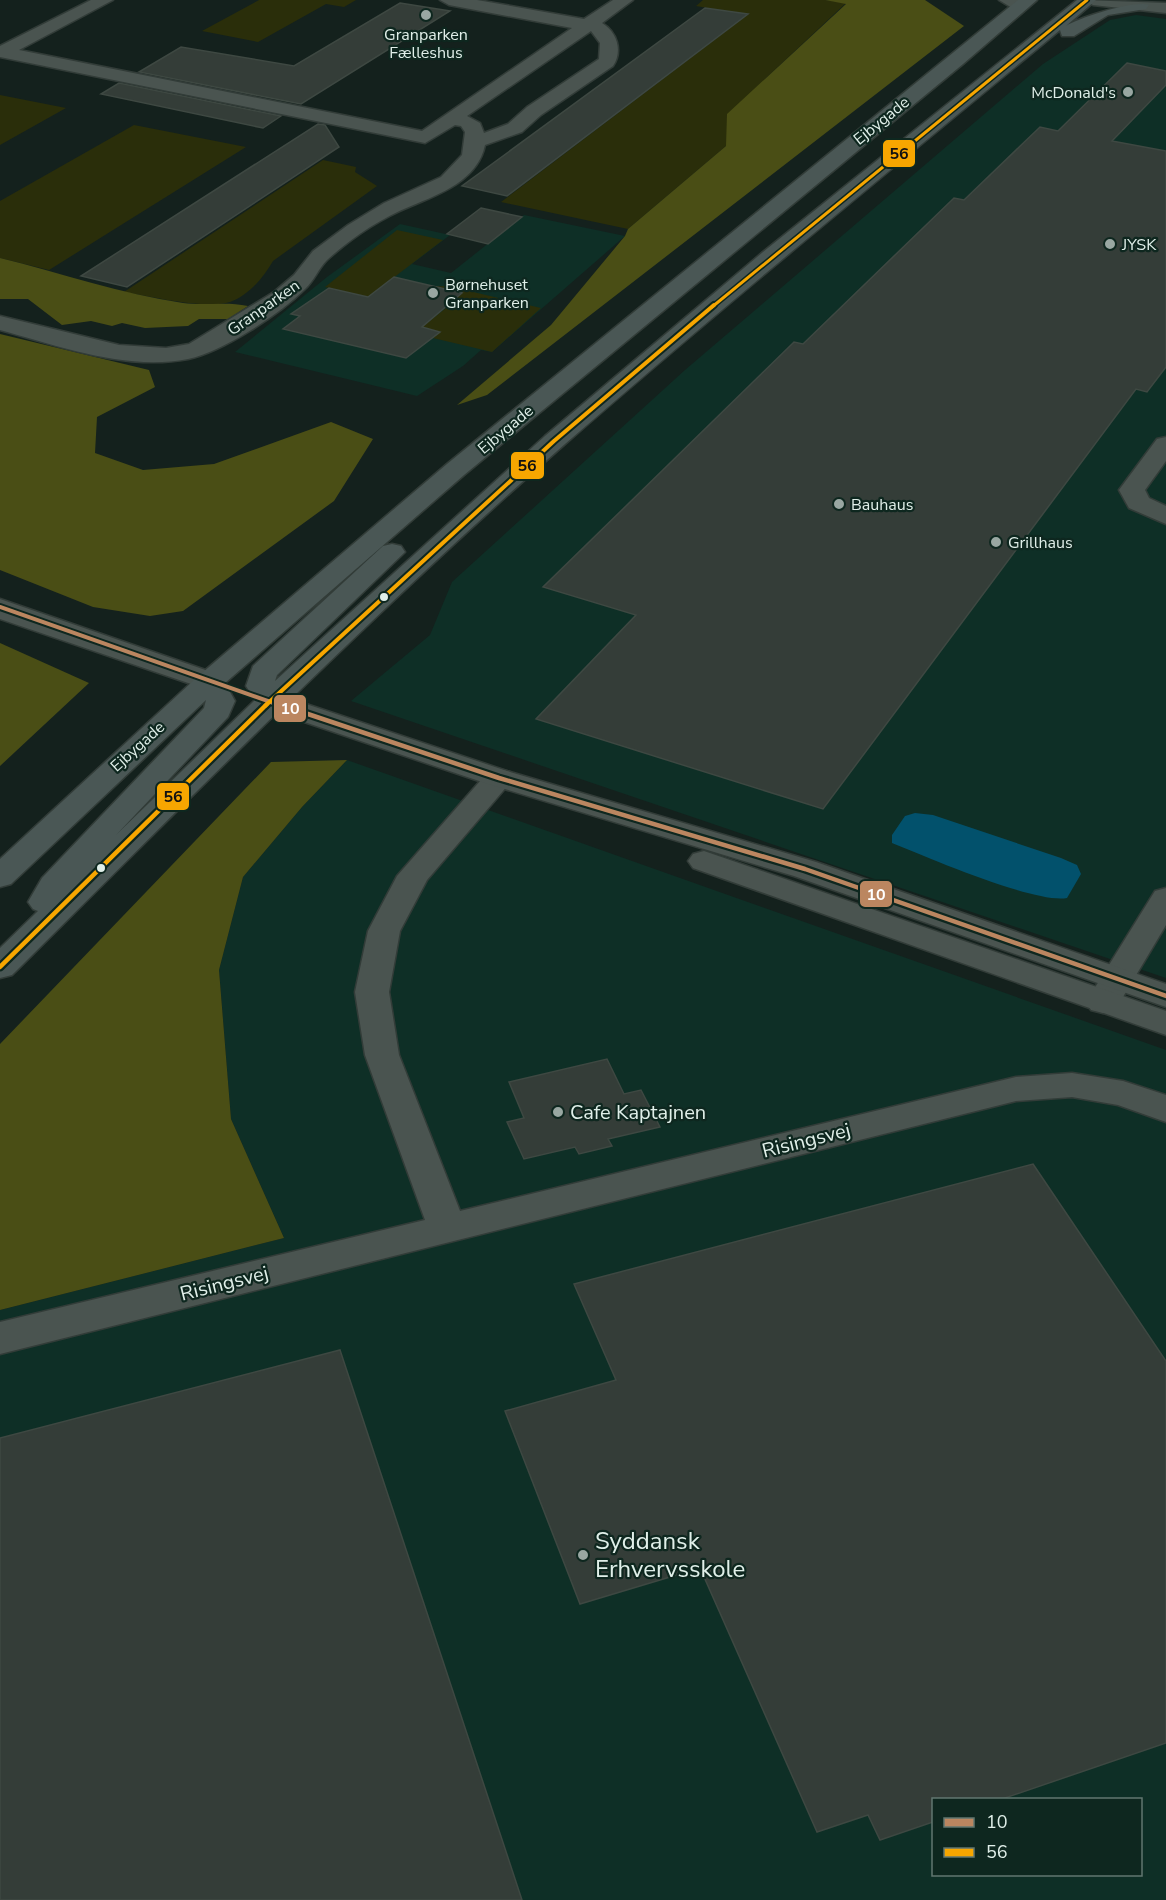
<svg xmlns="http://www.w3.org/2000/svg" width="1166" height="1900" font-family="'Nunito Sans',sans-serif">
	<style>
		.built { fill: #0e2f26; fill-rule: evenodd }
		.green { fill: #2a2e0a }
		.forest { fill: #4a4e15 }
		.water { fill: #02516c }
		.building { fill: #343d38; stroke: #3e4842; stroke-width: 1.5 }
		.lines { fill: none; stroke-linecap: round; stroke-linejoin: round }
		.minor-casing { stroke: #323c38; stroke-width: 3 }
		.tertiary-casing { stroke: #323c38; stroke-width: 3 }
		.secondary-casing { stroke: #323c38; stroke-width: 3 }
		.minor { fill: #4a5450; fill-rule: evenodd }
		.tertiary { fill: #4a5450; fill-rule: evenodd }
		.secondary { fill: #4a5755; fill-rule: evenodd }
		.bus-1-far1-casing { stroke: #0e271f; stroke-width: 8 }
		.bus-1-casing { stroke: #0e271f; stroke-width: 9 }
		.bus-2-far2-casing { stroke: #0e271f; stroke-width: 6 }
		.bus-2-far1-casing { stroke: #0e271f; stroke-width: 8 }
		.bus-2-casing { stroke: #0e271f; stroke-width: 9 }
		.bus-1-far1 { stroke: #bb8660; stroke-width: 4 }
		.bus-1 { stroke: #bb8660; stroke-width: 4.5 }
		.bus-2-far2 { stroke: #f7a600; stroke-width: 3 }
		.bus-2-far1 { stroke: #f7a600; stroke-width: 4 }
		.bus-2 { stroke: #f7a600; stroke-width: 4.5 }
		.poi-dot { fill: #99a7a2; stroke: #0e271f; stroke-width: 2 }
		.bus-dot { fill: #e0efe9; stroke: #0e271f; stroke-width: 2 }
		.labels { text-anchor: middle; stroke-width: 4.5; stroke-linejoin: round; paint-order: stroke }
		.far-poi-label { font-size: 16px; fill: #e0efe9; stroke: #0e271f; text-anchor: start }
		.far-street-label { font-size: 16px; fill: #e0efe9; stroke: #0e271f }
		.poi-label { font-size: 20px; fill: #e0efe9; stroke: #0e271f; text-anchor: start }
		.street-label { font-size: 20px; fill: #e0efe9; stroke: #0e271f }
		.near-poi-label { font-size: 24px; fill: #e0efe9; stroke: #0e271f; text-anchor: start }
		.line-badge { stroke: #0e271f; stroke-width: 2 }
		.badge-label { font-size: 16px; text-anchor: middle; font-weight: bold; fill: #fff }
		.pale-badge-label { font-size: 16px; text-anchor: middle; font-weight: bold; fill: #111 }
	</style>
	<rect width="100%" height="100%" fill="#14211d"/>
	<!-- built -->
	<g class="built">
		<polygon points="1136,15 1166,19 1166,978 351,701 430,635 452,582 685,370 1043,64 1110,20"/>
		<polygon points="524,215 625,236 492,352 481,350 463,366 417,396 235,352 327,277 400,224 450,235 412,264 451,273"/>
		<path d="M347,760L1166,1050V1900H0V1310L284,1238L231,1119L219,970L243,877L302,807ZM934,1800H1140V1874H934Z"/>
	</g>
	<!-- green -->
	<g class="green">
		<polygon points="259,0 356,0 344,7 326,4 258,42 202,31"/>
		<polygon points="703,0 825,0 846,3 765,79 726,146 628,229 501,202 747,15 696,6"/>
		<polygon points="0,95 66,108 0,145"/>
		<polygon points="134,125 246,147 49,270 0,258 0,201"/>
		<path d="M323,160L356,167L355,172L377,186L273,261C264,277 248,296 230,302C207,310 149,296 124,292Z"/>
		<polygon points="397,230 443,240 380,288 448,286 541,308 492,352 433,338 440,332 422,327 446,308 439,306 389,318 338,290 325,287"/>
	</g>
	<!-- forest -->
	<g class="forest">
		<polygon points="825,0 925,0 964,26 487,395 457,405 551,325 625,236 628,229 726,146 727,114 846,4"/>
		<path d="M0,258C61,273 121,294 183,303C205,306 226,301 248,306L228,319H199L188,326L145,328L122,323L112,326L91,321L62,325L28,299H0Z"/>
		<polygon points="0,334 149,370 155,387 97,417 95,453 143,470 214,464 331,422 373,439 334,501 183,611 150,616 93,607 0,570"/>
		<polygon points="0,643 89,683 0,766"/>
		<polygon points="347,760 302,807 243,877 219,970 231,1119 284,1238 0,1310 0,1044 271,762"/>
	</g>
	<!-- water -->
	<path class="water" d="M915,813L933,815L1061,858L1077,865L1081,874L1067,898C1035,904 927,857 892,843V835L905,816Z"/>
	<!-- building -->
	<g class="building">
		<polygon points="400,3 450,11 301,104 139,72 181,47 294,66"/>
		<polygon points="705,8 748,14 507,196 462,186"/>
		<polygon points="1127,63 1166,71 1166,85 1112,141 1166,151 1166,367 1147,392 1136,389 823,809 536,719 636,615 543,587 794,342 803,344 954,198 964,200 1040,127 1058,131"/>
		<polygon points="119,83 281,116 263,128 101,94"/>
		<polygon points="318,124 325,125 339,147 127,287 81,276"/>
		<polygon points="481,208 522,217 488,244 447,234"/>
		<polygon points="394,277 462,293 422,327 440,332 406,358 283,329 300,316 291,314 329,288 368,297"/>
		<polygon points="607,1059 624,1094 641,1090 660,1127 608,1139 612,1146 579,1154 575,1147 524,1159 507,1122 524,1118 509,1082"/>
		<polygon points="1033,1164 1166,1361 1166,1743 999,1800 933,1800 933,1822 880,1840 868,1815 817,1832 700,1568 580,1604 505,1411 616,1380 574,1284"/>
		<polygon points="340,1350 522,1900 0,1900 0,1438"/>
	</g>
	<g class="lines">
		<!-- minor casing -->
		<g class="minor-casing">
			<g id="minor">
				<path d="M91,0H113L19,50L422,131L572,28L449,5L440,0H477L584,19L613,0H633L602,23C617,32 623,51 613,66L541,115L522,132L485,145C478,180 440,194 411,206C381,218 351,238 327,260C318,269 314,281 305,289C280,314 222,352 188,359C126,371 59,346 0,330V316L119,345L166,348L189,344L274,292L294,275L313,251L348,225L384,203L441,177L462,155L465,132L461,126L455,125L425,143L0,57V46ZM591,31L600,43L599,59L527,107L508,124L484,133L480,123L467,116Z"/>
				<polygon points="1166,437 1166,461 1145,490 1149,498 1166,506 1166,524 1129,508 1119,490 1157,439"/>
				<polygon points="0,599 217,674 221,680 217,686 207,689 197,686 0,619"/>
				<polygon points="499,769 510,772 514,778 427,880 400,931 389,992 399,1055 460,1211 1016,1077 1072,1073 1123,1081 1166,1095 1166,1122 1118,1105 1072,1097 1016,1101 0,1354 0,1322 425,1220 365,1055 355,992 368,931 397,876 488,772"/>
				<polygon points="1166,888 1166,925 1120,1002 1115,1010 1103,1013 1091,1010 1086,1002 1155,891"/>
			</g>
		</g>
		<!-- tertiary casing -->
		<g class="tertiary-casing">
			<g id="tertiary">
				<polygon points="999,0 1020,0 1028,7 1019,12"/>
				<polygon points="1084,0 1166,3 1166,13 1093,5"/>
				<polygon points="270,692 510,772 816,862 1166,984 1166,1007 794,876 488,784 260,707 256,701 260,695"/>
				<polygon points="704,851 1166,1011 1166,1035 693,868 688,861 693,854"/>
			</g>
		</g>
		<!-- secondary casing -->
		<g class="secondary-casing">
			<path id="secondary" d="M1018,0H1037L963,64L464,475L225,683L235,701L228,717L116,835L255,700L246,686L253,666L383,546L392,544L401,546L405,552L277,675L275,681L545,436L763,252L1077,0H1096L1066,26C1081,17 1135,0 1149,5L1146,9L1108,15L1074,36H1062L1060,30C894,167 727,303 565,444C373,613 193,795 12,975L0,978V948L38,911L33,909L28,902L42,878L204,708L206,700L11,884L0,887V859L193,681L197,674L202,673L447,464Z"/>
		</g>
		<!-- minor -->
		<use href="#minor" class="minor"/>
		<!-- tertiary -->
		<use href="#tertiary" class="tertiary"/>
		<!-- secondary -->
		<use href="#secondary" class="secondary"/>
		<!-- bus-1-far1 casing -->
		<g class="bus-1-far1-casing">
			<polyline id="bus-1-far1" points="0,607 282,706"/>
		</g>
		<!-- bus-1 casing -->
		<g class="bus-1-casing">
			<polyline id="bus-1" points="278,704 499,778 805,869 1166,996"/>
		</g>
		<!-- bus-2-far2 casing -->
		<g class="bus-2-far2-casing">
			<polyline id="bus-2-far2" points="712,307 1087,0"/>
		</g>
		<!-- bus-2-far1 casing -->
		<g class="bus-2-far1-casing">
			<polyline id="bus-2-far1" points="265,706 554,441 714,305"/>
		</g>
		<!-- bus-2 casing -->
		<g class="bus-2-casing">
			<polyline id="bus-2" points="0,967 267,704"/>
		</g>
		<!-- bus-1-far1 -->
		<use href="#bus-1-far1" class="bus-1-far1"/>
		<!-- bus-1 -->
		<use href="#bus-1" class="bus-1"/>
		<!-- bus-2-far2 -->
		<use href="#bus-2-far2" class="bus-2-far2"/>
		<!-- bus-2-far1 -->
		<use href="#bus-2-far1" class="bus-2-far1"/>
		<!-- bus-2 -->
		<use href="#bus-2" class="bus-2"/>
	</g>
	<!-- markers -->
	<g class="poi-dot">
		<circle cx="426" cy="15" r="6"/>
		<circle cx="1128" cy="92" r="6"/>
		<circle cx="1110" cy="244" r="6"/>
		<circle cx="433" cy="293" r="6"/>
		<circle cx="839" cy="504" r="6"/>
		<circle cx="996" cy="542" r="6"/>
		<circle cx="558" cy="1112" r="6"/>
		<circle cx="583" cy="1555" r="6"/>
	</g>
	<g class="bus-dot">
		<circle cx="384" cy="597" r="5"/>
		<circle cx="101" cy="868" r="5"/>
	</g>
	<g class="labels">
		<!-- far-poi labels -->
		<g class="far-poi-label">
			<text x="426" y="40" text-anchor="middle">Granparken<tspan x="426" dy="18">Fælleshus</tspan></text>
			<text x="1116" y="98" text-anchor="end">McDonald's</text>
			<text x="1122" y="250">JYSK</text>
			<text x="445" y="290">Børnehuset<tspan x="445" dy="18">Granparken</tspan></text>
			<text x="851" y="510">Bauhaus</text>
			<text x="1008" y="548">Grillhaus</text>
		</g>
		<!-- far-street labels -->
		<g class="far-street-label">
			<text transform="translate(881 120) rotate(-39)" y="6">Ejbygade</text>
			<text transform="translate(263 307) rotate(-35)" y="6">Granparken</text>
			<text transform="translate(505 429) rotate(-40)" y="6">Ejbygade</text>
			<text transform="translate(137 746) rotate(-42)" y="6">Ejbygade</text>
		</g>
		<!-- poi labels -->
		<g class="poi-label">
			<text x="570" y="1119">Cafe Kaptajnen</text>
		</g>
		<!-- street labels -->
		<g class="street-label">
			<text transform="translate(806 1140) rotate(-14)" y="7">Risingsvej</text>
			<text transform="translate(224 1283) rotate(-14)" y="7">Risingsvej</text>
		</g>
		<!-- near-poi labels -->
		<g class="near-poi-label">
			<text x="595" y="1549">Syddansk<tspan x="595" dy="28">Erhvervsskole</tspan></text>
		</g>
	</g>
	<g class="line-badge">
		<rect x="882" y="139" width="34" height="29" rx="6" fill="#f7a600"/>
		<rect x="510" y="451" width="35" height="29" rx="6" fill="#f7a600"/>
		<rect x="273" y="694" width="34" height="29" rx="6" fill="#bb8660"/>
		<rect x="156" y="782" width="34" height="29" rx="6" fill="#f7a600"/>
		<rect x="859" y="880" width="34" height="28" rx="6" fill="#bb8660"/>
	</g>
	<g class="badge-label">
		<text x="290" y="714">10</text>
		<text x="876" y="900">10</text>
	</g>
	<g class="pale-badge-label">
		<text x="899" y="159">56</text>
		<text x="527" y="471">56</text>
		<text x="173" y="802">56</text>
	</g>
	<!-- legend -->
	<rect x="932" y="1798" width="210" height="78" fill="#0e271f" stroke="#627770" stroke-width="1.5"/>
	<rect x="944" y="1818" width="30" height="9" fill="#bb8660" stroke="#627770" stroke-width="1.5"/>
	<text x="986" y="1828" font-size="18" fill="#e0efe9">10</text>
	<rect x="944" y="1848" width="30" height="9" fill="#f7a600" stroke="#627770" stroke-width="1.5"/>
	<text x="986" y="1858" font-size="18" fill="#e0efe9">56</text>
</svg>
